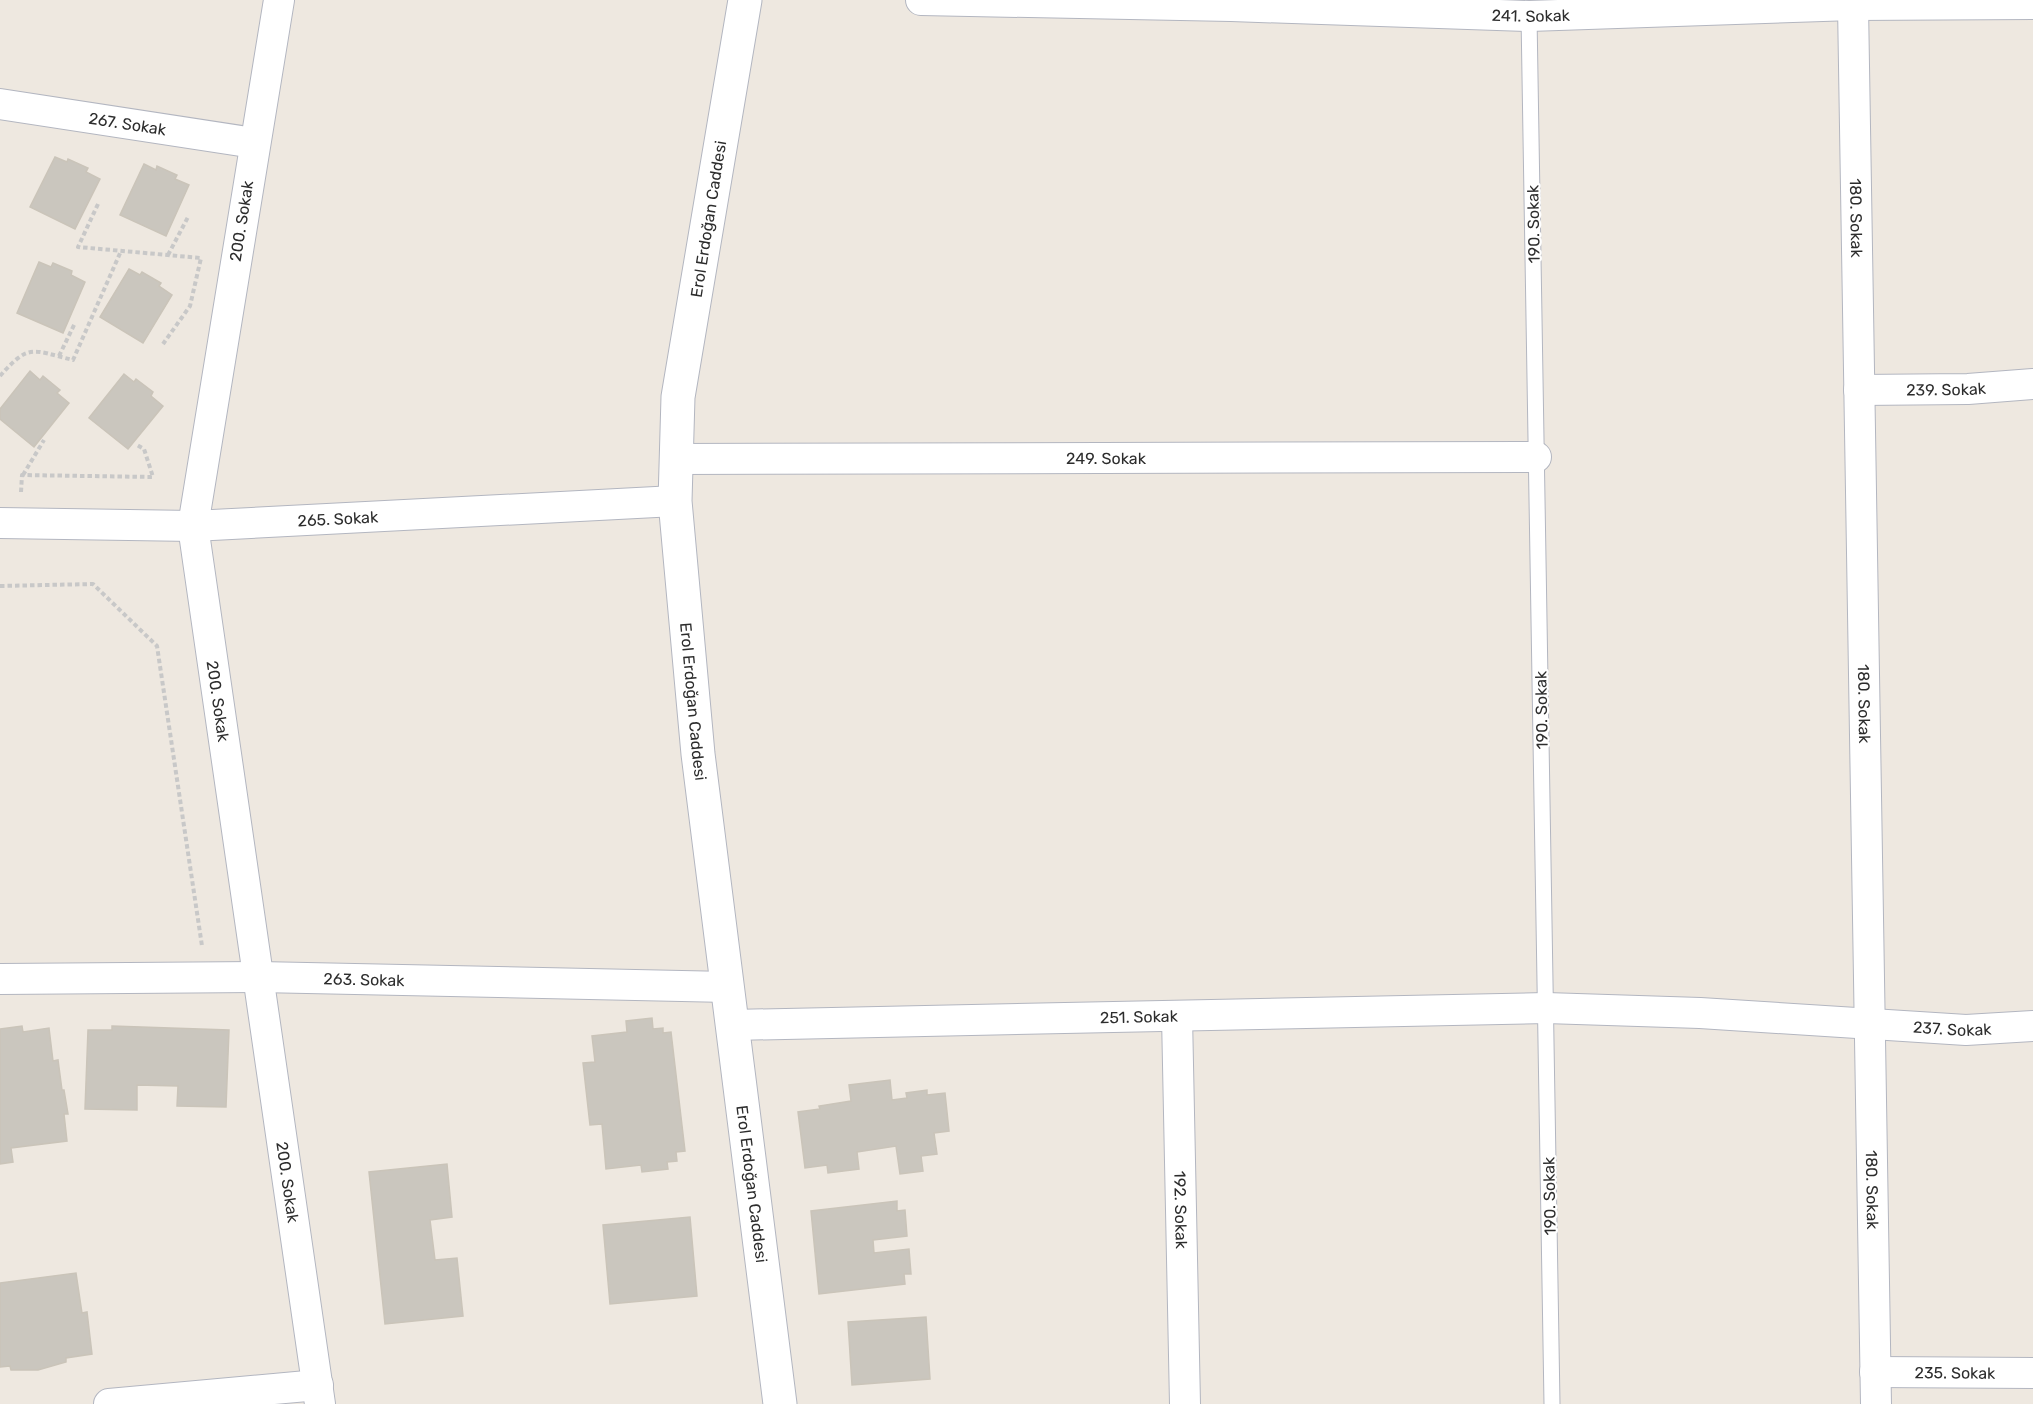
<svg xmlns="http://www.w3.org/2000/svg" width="2033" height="1404" font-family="Rubik,sans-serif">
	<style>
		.building { fill: #cac6be; stroke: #cac4b9; stroke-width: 1.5 }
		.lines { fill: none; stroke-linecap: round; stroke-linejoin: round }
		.lane-casing { stroke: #b3b6c0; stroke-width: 17 }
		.street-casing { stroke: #b3b6c0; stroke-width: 32 }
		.secondary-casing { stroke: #b3b6c0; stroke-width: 35 }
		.path { stroke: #c8c8c8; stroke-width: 4; stroke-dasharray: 4.5 3; stroke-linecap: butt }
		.lane { stroke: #fff; stroke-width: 15 }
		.street { stroke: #fff; stroke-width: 30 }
		.secondary { stroke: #fff; stroke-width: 33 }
		.labels { text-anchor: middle; stroke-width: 4.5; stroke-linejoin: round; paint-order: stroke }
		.street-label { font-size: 16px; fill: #2d2d2d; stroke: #fff }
	</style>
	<rect width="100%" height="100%" fill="#eee8e0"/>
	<!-- building -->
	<g class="building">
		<polygon points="55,157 67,162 68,159 88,168 86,172 100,179 75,229 30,207"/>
		<polygon points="144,164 156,170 157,166 177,175 175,179 189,185 166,236 120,215"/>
		<polygon points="39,262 51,267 53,263 72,271 71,275 85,282 63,333 17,313"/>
		<polygon points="129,269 140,275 142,272 161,283 159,286 172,295 143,343 100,317"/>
		<polygon points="30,371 40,380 43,376 60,390 57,393 69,403 34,447 0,419 0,409"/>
		<polygon points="124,374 134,382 136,379 153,392 151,396 163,406 128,449 89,418"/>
		<polygon points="652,1018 653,1029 663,1028 663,1033 671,1032 685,1151 676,1152 677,1161 667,1162 668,1169 642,1172 641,1165 606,1169 602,1124 590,1125 583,1063 595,1062 592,1036 627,1032 626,1021"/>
		<polygon points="22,1026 23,1032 49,1028 53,1061 58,1060 62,1090 64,1090 68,1114 64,1114 67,1141 11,1148 13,1162 0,1164 0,1029"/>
		<polygon points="112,1026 229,1030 226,1107 177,1106 178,1086 137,1085 137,1110 85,1109 88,1030 112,1030"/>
		<polygon points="890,1080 892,1100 907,1098 906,1093 927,1090 927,1095 945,1093 949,1131 934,1133 937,1154 921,1156 923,1171 900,1174 896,1146 857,1152 859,1169 828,1173 827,1165 805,1168 798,1112 820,1109 819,1106 851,1101 849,1085"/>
		<polygon points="447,1164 452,1217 430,1220 435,1260 457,1258 463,1316 385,1324 369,1172"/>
		<polygon points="897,1201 897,1211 905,1210 907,1236 873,1240 874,1253 909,1249 911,1274 904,1274 905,1284 819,1294 811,1211"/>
		<polygon points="690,1217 697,1296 610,1304 603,1225"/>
		<polygon points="76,1273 82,1313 87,1312 92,1354 66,1358 66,1362 38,1370 11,1370 10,1366 0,1367 0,1283"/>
		<polygon points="926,1317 930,1379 852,1385 848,1322"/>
	</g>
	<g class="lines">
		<!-- lane casing -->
		<g class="lane-casing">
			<polyline id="lane" points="1529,16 1552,1404"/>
		</g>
		<!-- street casing -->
		<g class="street-casing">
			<g id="street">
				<path id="s1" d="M279,0L193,526L320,1404"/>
				<path id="s2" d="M921,0L1231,6L1529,16L1853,5L2033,4"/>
				<path id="s3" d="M1853,5L1876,1404"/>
				<path id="s4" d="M0,104L254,143"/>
				<path id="s5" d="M1859,390L1968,389L2033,384"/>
				<path id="s6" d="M676,459L1536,457"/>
				<path id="s7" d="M0,523L193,526L675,501"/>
				<path id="s8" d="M0,979L259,977L728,987"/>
				<path id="s9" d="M1177,1016L1185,1404"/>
				<path id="s10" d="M733,1025L1546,1008L1700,1013L1966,1030L2033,1026"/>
				<path id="s11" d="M1875,1372L2033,1373"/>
				<polyline points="109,1404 318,1385"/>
			</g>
		</g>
		<!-- secondary casing -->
		<g class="secondary-casing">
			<g id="secondary">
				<path id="s12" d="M745,0L678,397L675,501L698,754L780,1404"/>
			</g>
		</g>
		<!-- path -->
		<g class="path">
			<polyline points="98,204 78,247 201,258 190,306 163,344"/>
			<polyline points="168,255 188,217"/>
			<polyline points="59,356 75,323"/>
			<path d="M0,376C29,343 32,350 73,360L121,251"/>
			<polyline points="23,475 44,440"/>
			<polyline points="21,492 22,475 153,477 144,449 137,445"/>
			<polyline points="0,586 93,584 157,646 202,946"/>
		</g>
		<!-- lane -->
		<use href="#lane" class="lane"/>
		<!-- street -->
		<use href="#street" class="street"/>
		<!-- secondary -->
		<use href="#secondary" class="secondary"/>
	</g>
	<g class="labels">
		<!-- street labels -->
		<g class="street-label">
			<text dy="6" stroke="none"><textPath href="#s2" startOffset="610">241. Sokak</textPath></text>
			<text dy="6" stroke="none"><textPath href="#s4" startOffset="129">267. Sokak</textPath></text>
			<text dy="6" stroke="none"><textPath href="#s3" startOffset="213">180. Sokak</textPath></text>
			<text transform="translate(708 219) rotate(-81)" y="6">Erol Erdoğan Caddesi</text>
			<text transform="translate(241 221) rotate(-81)" y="6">200. Sokak</text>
			<text transform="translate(1533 224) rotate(-91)" y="6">190. Sokak</text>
			<text dy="6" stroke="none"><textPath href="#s5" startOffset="87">239. Sokak</textPath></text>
			<text dy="6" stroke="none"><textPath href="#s6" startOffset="430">249. Sokak</textPath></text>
			<text dy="6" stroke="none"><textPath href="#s7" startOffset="338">265. Sokak</textPath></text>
			<text dy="6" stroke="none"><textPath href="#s1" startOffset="710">200. Sokak</textPath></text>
			<text dy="6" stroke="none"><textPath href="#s12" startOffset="708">Erol Erdoğan Caddesi</textPath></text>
			<text dy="6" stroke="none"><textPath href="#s3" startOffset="699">180. Sokak</textPath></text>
			<text transform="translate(1541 710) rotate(-91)" y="6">190. Sokak</text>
			<text dy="6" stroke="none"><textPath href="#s8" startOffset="364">263. Sokak</textPath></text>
			<text dy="6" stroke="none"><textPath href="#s10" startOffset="406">251. Sokak</textPath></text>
			<text dy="6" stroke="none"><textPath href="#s10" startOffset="1220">237. Sokak</textPath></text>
			<text dy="6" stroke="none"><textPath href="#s1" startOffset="1196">200. Sokak</textPath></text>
			<text dy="6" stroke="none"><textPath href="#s12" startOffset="1194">Erol Erdoğan Caddesi</textPath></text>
			<text dy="6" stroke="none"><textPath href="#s3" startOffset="1185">180. Sokak</textPath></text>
			<text transform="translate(1549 1196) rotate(-91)" y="6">190. Sokak</text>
			<text dy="6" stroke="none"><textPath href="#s9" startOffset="194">192. Sokak</textPath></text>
			<text dy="6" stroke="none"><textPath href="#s11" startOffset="80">235. Sokak</textPath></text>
		</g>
	</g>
</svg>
